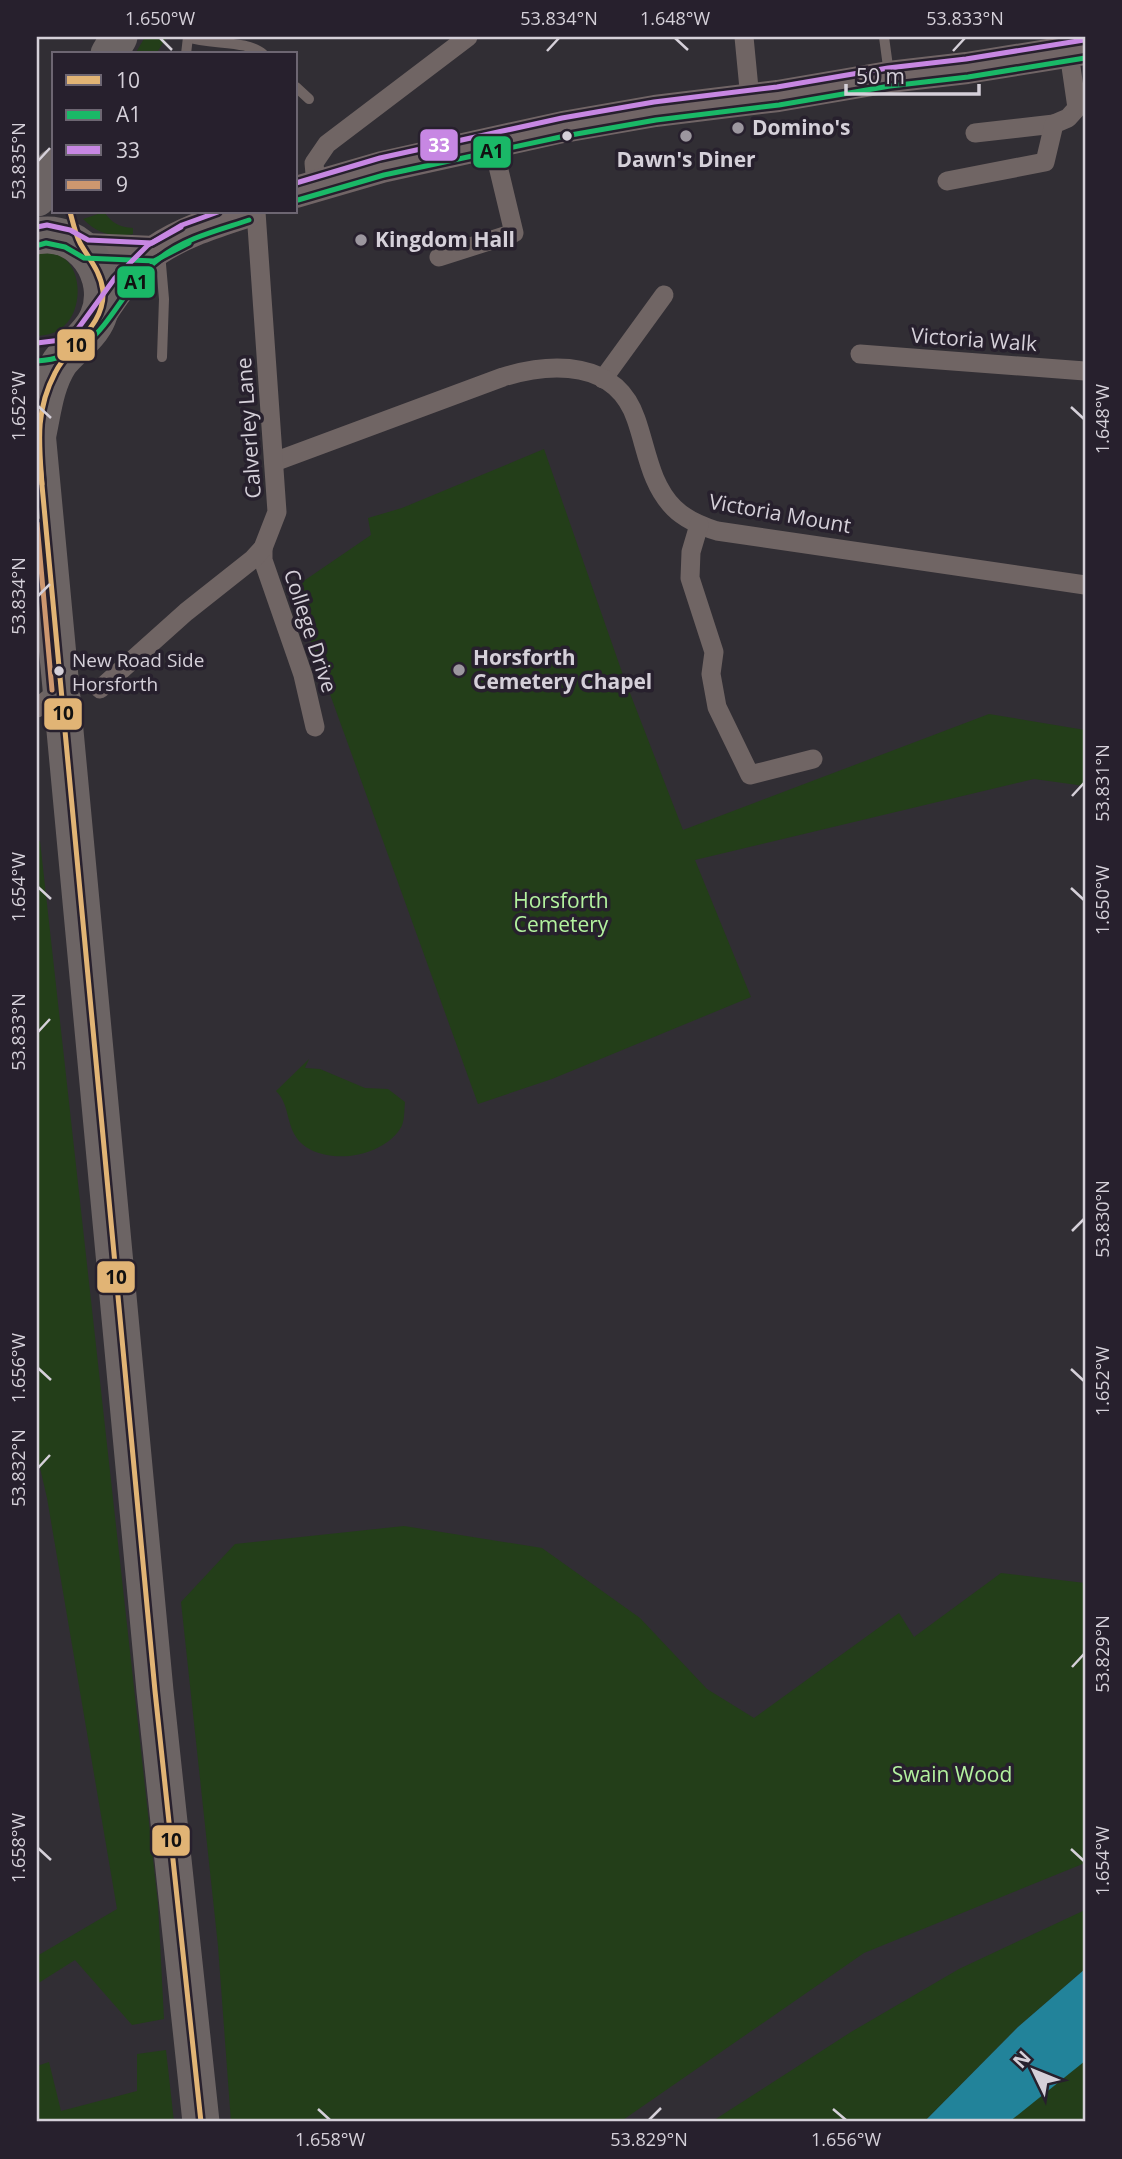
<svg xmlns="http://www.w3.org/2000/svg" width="1122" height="2159" font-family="'Open Sans',sans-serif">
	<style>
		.green { fill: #233e19 }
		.water { fill: #22839a }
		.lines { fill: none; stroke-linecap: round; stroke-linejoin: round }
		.lane { stroke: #706564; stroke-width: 10 }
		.street { stroke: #706564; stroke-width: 19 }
		.primary { stroke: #716566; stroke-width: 32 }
		.highway { stroke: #6c6464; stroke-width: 37 }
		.bus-1-casing { stroke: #27202d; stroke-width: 10 }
		.bus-2-casing { stroke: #27202d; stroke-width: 10 }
		.bus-3-casing { stroke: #27202d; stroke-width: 10 }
		.bus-4-casing { stroke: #27202d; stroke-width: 10 }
		.bus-1 { stroke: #e1b475; stroke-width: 5 }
		.bus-2 { stroke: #1ab867; stroke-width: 5 }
		.bus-3 { stroke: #c787e3; stroke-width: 5 }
		.bus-4 { stroke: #cd976f; stroke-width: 5 }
		.ticks { fill: none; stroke: #d5d0d9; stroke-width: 2.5 }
		.poi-dot { fill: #9c979f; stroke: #27202d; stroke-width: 2.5 }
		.bus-dot { fill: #d5d0d9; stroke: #27202d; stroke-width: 2.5 }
		.labels { text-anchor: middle; stroke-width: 7; stroke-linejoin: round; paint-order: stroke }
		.bus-label { font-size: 19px; fill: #d5d0d9; stroke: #27202d; text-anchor: start }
		.poi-label { font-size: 21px; font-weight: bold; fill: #d5d0d9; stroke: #27202d; text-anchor: start }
		.street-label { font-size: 21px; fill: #d5d0d9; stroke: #27202d }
		.park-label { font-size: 21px; fill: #b3f29f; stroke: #27202d }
		.line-badge { stroke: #27202d; stroke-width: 2.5 }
		.badge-label { font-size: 19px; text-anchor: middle; font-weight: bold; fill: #fff }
		.pale-badge-label { font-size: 19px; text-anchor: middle; font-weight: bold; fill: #111 }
		.neatline { fill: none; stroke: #d5d0d9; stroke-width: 2.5 }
		.ticks-label { font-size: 18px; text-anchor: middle; fill: #d5d0d9 }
	</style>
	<rect width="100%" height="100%" fill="#312e34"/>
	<!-- green -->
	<g class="green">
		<polygon points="145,37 167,37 156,54 135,54"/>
		<path d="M104,212C112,223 119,227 133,228V234C113,238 98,234 83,219Z"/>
		<path d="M46,247C52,251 60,254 65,259C83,275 81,311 64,326C57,333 48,335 38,336L37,249Z"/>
		<polygon points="544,449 623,675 683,830 989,714 1085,730 1085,786 1034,779 695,860 751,997 552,1079 478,1104 292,589 371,535 368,518 402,508"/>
		<polygon points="37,841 40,841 158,1904 164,2019 132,2025 75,1960 37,1984 37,1956 117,1909 47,1498 37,1455"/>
		<path d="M309,1059L305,1068L320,1069L365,1088L388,1089L405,1102C404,1110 405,1122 400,1129C382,1156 334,1165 306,1147C284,1132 292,1106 276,1091Z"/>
		<polygon points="404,1526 542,1548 640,1618 707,1689 754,1718 899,1613 914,1637 1001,1573 1085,1583 1085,1863 864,1953 620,2122 231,2122 218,1946 181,1602 235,1544"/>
		<polygon points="1085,1910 1085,1969 1018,2027 924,2122 711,2122 851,2032 959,1969"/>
		<polygon points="1085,2039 1085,2122 1000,2122"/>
		<polygon points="166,2050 174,2122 37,2122 37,2066 49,2062 61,2111 137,2091 137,2054"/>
	</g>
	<!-- water -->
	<polygon class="water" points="1085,1969 1085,2061 1009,2122 924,2122 1018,2027"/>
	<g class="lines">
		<!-- lane -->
		<g class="lane">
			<path d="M188,37C209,45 248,40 263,54"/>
			<polyline points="884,37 889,74"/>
			<polyline points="186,54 188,37"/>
			<polyline points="296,87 309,99"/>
			<polyline points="160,253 164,299 162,357"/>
		</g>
		<!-- street -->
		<g class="street">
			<polyline points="744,37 750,99"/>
			<polyline points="975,133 1054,124"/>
			<polyline points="947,181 1045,162 1054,124 1068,118 1077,108 1069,53"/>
			<polyline points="316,185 314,163 327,144 468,37"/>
			<polyline points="439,257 514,233 492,141"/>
			<polyline points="860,354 1085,371"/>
			<polyline points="603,379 664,295"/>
			<path d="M274,462L503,377C552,362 616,360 636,419C647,450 650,484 674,508C686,520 701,526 717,531L1085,585"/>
			<polyline points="699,525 691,552 690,578 714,652 711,674 717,707 750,775 813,759"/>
			<polyline points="263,548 263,560 303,675 315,727"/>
			<polyline points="100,689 186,612 253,559 263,548 277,512 256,212"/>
			<polyline points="37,708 61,689"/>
		</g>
		<!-- primary -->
		<g class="primary">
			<polyline points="296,192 382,167 563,127 655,111 778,96 889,77 967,68 1085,49"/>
			<polyline points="85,249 154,252"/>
			<path d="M99,317C113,295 134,265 155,251C183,232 215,222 246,212"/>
		</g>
		<!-- highway -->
		<g class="highway">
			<polyline points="109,54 119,37"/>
			<polyline points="37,198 54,167"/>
			<path d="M37,236C81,227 115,277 98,317C91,335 72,347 60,362C46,383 43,410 38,434"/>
			<polyline points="37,432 155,1691 201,2122"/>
		</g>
		<!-- bus-1 casing -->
		<g class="bus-1-casing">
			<g id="bus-1">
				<polyline points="37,432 155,1691 201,2122"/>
				<path d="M42,484C39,443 35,411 55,373C69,344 105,327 103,291C101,272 89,259 80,243C75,233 73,222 70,212"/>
			</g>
		</g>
		<!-- bus-2 casing -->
		<g class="bus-2-casing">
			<g id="bus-2">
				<polyline points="298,200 384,175 565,136 656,120 779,105 890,86 968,77 1085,58"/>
				<polyline points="39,245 46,243 65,247 84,258 154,261 189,243"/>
				<path d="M37,361C107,357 111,295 160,258C185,238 219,230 249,220"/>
			</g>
		</g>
		<!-- bus-3 casing -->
		<g class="bus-3-casing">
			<g id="bus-3">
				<polyline points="296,183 380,158 562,118 654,102 777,87 888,68 966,59 1084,40"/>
				<polyline points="37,227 47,225 70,230 88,240 152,243 181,227"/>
				<polyline points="37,343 61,340 77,330 115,278 148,245 182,225 218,212"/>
			</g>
		</g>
		<!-- bus-4 casing -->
		<g class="bus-4-casing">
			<polyline id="bus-4" points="37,523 52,690"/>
		</g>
		<!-- bus-1 -->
		<use href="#bus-1" class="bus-1"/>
		<!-- bus-2 -->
		<use href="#bus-2" class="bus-2"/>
		<!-- bus-3 -->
		<use href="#bus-3" class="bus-3"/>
		<!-- bus-4 -->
		<use href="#bus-4" class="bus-4"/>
	</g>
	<!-- ticks -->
	<path class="ticks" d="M160,38L172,50M675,38L688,50M547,51L559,38M953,51L965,38M38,161L50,148M38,406L51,418M1071,407L1084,419M38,596L50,584M1072,796L1084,783M38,887L51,899M1071,888L1084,900M38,1032L50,1019M1072,1231L1084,1219M38,1368L51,1380M1071,1369L1084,1381M38,1468L50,1455M1072,1667L1084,1654M38,1848L51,1860M1071,1849L1084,1861M318,2109L330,2120M833,2109L846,2120M649,2120L661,2108"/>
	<!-- markers -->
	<g class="poi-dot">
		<circle cx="738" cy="128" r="7"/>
		<circle cx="686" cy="136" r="7"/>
		<circle cx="361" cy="240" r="7"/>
		<circle cx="459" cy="670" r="7"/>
	</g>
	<g class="bus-dot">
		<circle cx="567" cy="136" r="6"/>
		<circle cx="59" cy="671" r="6"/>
	</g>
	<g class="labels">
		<!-- bus labels -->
		<g class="bus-label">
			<text x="72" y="667">New Road Side<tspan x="72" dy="24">Horsforth</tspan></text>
		</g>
		<!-- poi labels -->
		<g class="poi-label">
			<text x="752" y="135">Domino's</text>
			<text x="686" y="167" text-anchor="middle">Dawn's Diner</text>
			<text x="375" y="247">Kingdom Hall</text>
			<text x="473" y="665">Horsforth<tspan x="473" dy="24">Cemetery Chapel</tspan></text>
		</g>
		<!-- street labels -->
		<g class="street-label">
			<text transform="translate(974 340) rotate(4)" y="7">Victoria Walk</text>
			<text transform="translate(249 428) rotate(-94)" y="7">Calverley Lane</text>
			<text transform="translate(780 514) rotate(10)" y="7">Victoria Mount</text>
			<text transform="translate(310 631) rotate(72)" y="7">College Drive</text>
		</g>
		<!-- park labels -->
		<g class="park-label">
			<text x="561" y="908">Horsforth<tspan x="561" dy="24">Cemetery</tspan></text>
			<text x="952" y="1782">Swain Wood</text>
		</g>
	</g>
	<g class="line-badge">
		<rect x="419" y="128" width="40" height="34" rx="7" fill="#c787e3"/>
		<rect x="472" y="135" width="40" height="34" rx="7" fill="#1ab867"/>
		<rect x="116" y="265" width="40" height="34" rx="7" fill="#1ab867"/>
		<rect x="56" y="328" width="40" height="34" rx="7" fill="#e1b475"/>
		<rect x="43" y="697" width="40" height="34" rx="7" fill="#e1b475"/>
		<rect x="96" y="1260" width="40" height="34" rx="7" fill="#e1b475"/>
		<rect x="151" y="1824" width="40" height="33" rx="7" fill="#e1b475"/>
	</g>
	<g class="badge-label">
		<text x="439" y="152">33</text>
	</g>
	<g class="pale-badge-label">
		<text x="492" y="158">A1</text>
		<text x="136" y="289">A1</text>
		<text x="76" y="352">10</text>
		<text x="63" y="720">10</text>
		<text x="116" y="1284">10</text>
		<text x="171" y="1847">10</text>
	</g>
	<!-- border -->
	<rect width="1122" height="2159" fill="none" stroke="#27202d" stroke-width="77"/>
	<!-- legend -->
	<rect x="52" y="52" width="245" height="161" fill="#27202d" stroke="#6d6672" stroke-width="2"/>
	<rect x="66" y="75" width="35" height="10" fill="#e1b475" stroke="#6d6672" stroke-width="2"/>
	<text x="116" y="88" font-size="21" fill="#d5d0d9">10</text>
	<rect x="66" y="110" width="35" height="10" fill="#1ab867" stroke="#6d6672" stroke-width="2"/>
	<text x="116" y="122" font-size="21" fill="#d5d0d9">A1</text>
	<rect x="66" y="145" width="35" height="10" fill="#c787e3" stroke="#6d6672" stroke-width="2"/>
	<text x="116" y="158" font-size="21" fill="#d5d0d9">33</text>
	<rect x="66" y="180" width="35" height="10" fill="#cd976f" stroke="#6d6672" stroke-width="2"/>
	<text x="116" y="192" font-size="21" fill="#d5d0d9">9</text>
	<!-- north arrow -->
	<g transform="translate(1034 2071) rotate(313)" stroke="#27202d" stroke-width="5" paint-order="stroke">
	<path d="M0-5L12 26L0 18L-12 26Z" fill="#d5d0d9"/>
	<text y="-10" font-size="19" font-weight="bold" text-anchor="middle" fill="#d5d0d9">N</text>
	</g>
	<!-- scale -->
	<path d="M846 84v10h133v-10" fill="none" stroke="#d5d0d9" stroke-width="3.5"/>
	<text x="856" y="84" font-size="21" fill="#d5d0d9" stroke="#27202d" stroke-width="5" paint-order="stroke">50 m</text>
	<rect x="38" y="38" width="1046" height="2082" class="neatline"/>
	<g class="ticks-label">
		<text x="160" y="25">1.650°W</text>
		<text x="559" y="25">53.834°N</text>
		<text x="675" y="25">1.648°W</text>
		<text x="965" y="25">53.833°N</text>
		<text transform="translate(19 161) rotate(-90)" y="6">53.835°N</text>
		<text transform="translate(19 406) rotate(-90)" y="6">1.652°W</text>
		<text transform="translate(1103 419) rotate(-90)" y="6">1.648°W</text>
		<text transform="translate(19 596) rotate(-90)" y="6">53.834°N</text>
		<text transform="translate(1103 783) rotate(-90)" y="6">53.831°N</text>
		<text transform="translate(19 887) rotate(-90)" y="6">1.654°W</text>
		<text transform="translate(1103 900) rotate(-90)" y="6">1.650°W</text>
		<text transform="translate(19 1032) rotate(-90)" y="6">53.833°N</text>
		<text transform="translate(1103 1219) rotate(-90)" y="6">53.830°N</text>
		<text transform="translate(19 1368) rotate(-90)" y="6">1.656°W</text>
		<text transform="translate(1103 1381) rotate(-90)" y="6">1.652°W</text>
		<text transform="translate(19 1468) rotate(-90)" y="6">53.832°N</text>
		<text transform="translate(1103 1654) rotate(-90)" y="6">53.829°N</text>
		<text transform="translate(19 1848) rotate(-90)" y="6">1.658°W</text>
		<text transform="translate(1103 1861) rotate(-90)" y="6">1.654°W</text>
		<text x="330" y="2146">1.658°W</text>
		<text x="649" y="2146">53.829°N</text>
		<text x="846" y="2146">1.656°W</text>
	</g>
</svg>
